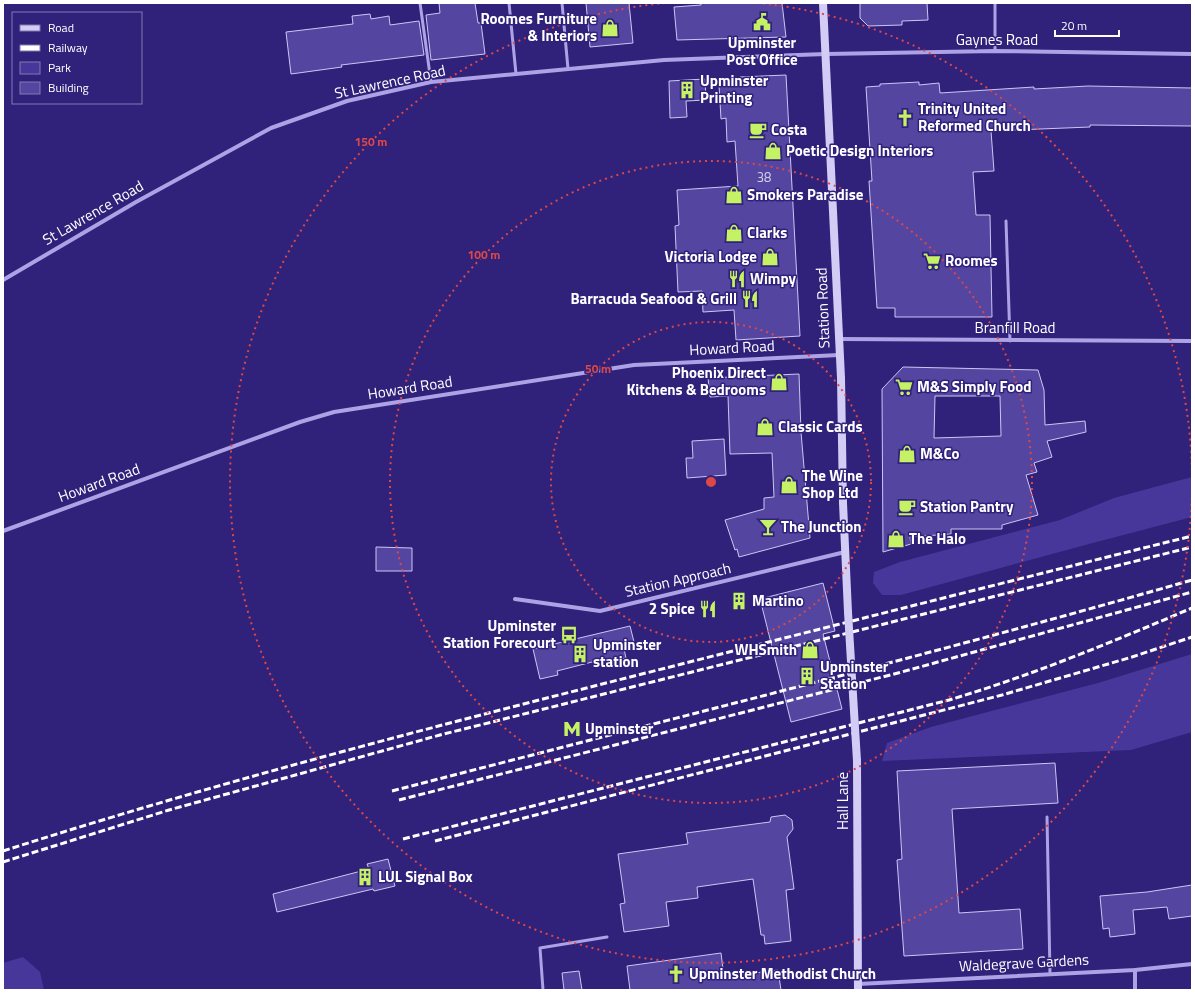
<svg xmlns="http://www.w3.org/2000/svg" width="1195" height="993" font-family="'Titillium Web',sans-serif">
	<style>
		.green { fill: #47379a }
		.building { fill: #5445a1; stroke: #cdc6f4; fill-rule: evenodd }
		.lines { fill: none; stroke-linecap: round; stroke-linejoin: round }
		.lane { stroke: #ada2e5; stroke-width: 3 }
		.street { stroke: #ada2e5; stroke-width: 4 }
		.secondary { stroke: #d3ccf5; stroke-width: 8 }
		.rail { stroke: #fff; stroke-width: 3; stroke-dasharray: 7 3; stroke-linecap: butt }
		.secondary-bridge { stroke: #d3ccf5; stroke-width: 8 }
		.ring { fill: none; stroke: #dc4848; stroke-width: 2; stroke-dasharray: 2 4 }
		.labels { text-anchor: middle; stroke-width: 3; stroke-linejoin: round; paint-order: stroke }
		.number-label { font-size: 13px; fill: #d4d0e8 }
		.poi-label { font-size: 15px; font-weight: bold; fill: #fff; stroke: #30217a; text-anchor: start }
		.street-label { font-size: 15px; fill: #fff; stroke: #30217a }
		.centre { fill: #dc4848; stroke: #30217a; stroke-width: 2 }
		.ring-label { font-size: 12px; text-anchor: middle; font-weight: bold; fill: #dc4848; stroke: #30217a; stroke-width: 3; stroke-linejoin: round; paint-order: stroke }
	</style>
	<rect width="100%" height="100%" fill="#30217a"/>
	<!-- green -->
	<g class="green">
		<polygon points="1192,477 1192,517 1089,544 901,595 882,595 873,583 874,572 900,562 1060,520 1114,498"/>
		<polygon points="1192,654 1192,732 1131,750 882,761 887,743 931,727 1098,683"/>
		<polygon points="23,957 40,972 44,990 3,990 3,963"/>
	</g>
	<!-- building -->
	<g class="building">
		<polygon points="439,3 475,3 478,23 481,23 485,54 431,60 426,15 440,13"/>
		<polygon points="586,3 629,3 633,43 590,47"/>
		<polygon points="701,3 782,3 786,37 677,40 674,7 701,5"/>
		<polygon points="860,3 927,3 928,20 902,21 902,25 868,26 860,18"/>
		<polygon points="370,14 371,19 389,16 390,25 419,21 424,55 341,65 342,67 291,74 286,32 353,24 352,16"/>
		<polygon points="786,75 800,336 736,340 734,310 703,312 702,291 678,292 675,226 679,225 677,190 738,186 735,141 727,142 726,118 721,119 719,85 740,84 740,77"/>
		<polygon points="705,79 706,100 686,101 687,117 670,118 669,81"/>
		<polygon points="919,82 919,85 939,83 940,93 1034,87 1034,89 1088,86 1192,88 1192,126 1090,125 1090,127 991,131 994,171 973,172 976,215 990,215 992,317 895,317 895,308 877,308 869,181 872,181 866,87 880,86 880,84"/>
		<path d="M903,367L1038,370L1044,390L1045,425L1085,421L1086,432L1047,441L1052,457L1034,463L1037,472L1026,475L1038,515L1002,525V529H951V534L910,537L911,544L883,552L882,389ZM935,396H1000L1001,436L934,438Z"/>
		<polygon points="799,374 801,432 810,538 739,557 737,549 735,550 725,520 764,509 764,498 774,497 772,453 730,454 728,396 710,397 708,378"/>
		<polygon points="724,439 726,475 687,478 686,458 693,458 692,441"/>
		<polygon points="376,547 412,548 412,571 376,571"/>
		<polygon points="823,583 835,631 823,634 842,709 791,722 760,599"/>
		<polygon points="630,626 635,646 624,649 626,658 606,663 604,659 557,671 558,675 540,679 533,649"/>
		<polygon points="1055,763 1058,803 952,809 959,913 1020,909 1023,949 904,956 897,860 902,859 897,771"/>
		<polygon points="785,815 792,820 793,829 787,837 794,889 786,890 791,941 765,944 764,935 761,935 753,879 697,887 698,898 666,902 669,926 624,932 620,904 625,903 618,854 688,844 686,833 770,822 771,817"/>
		<polygon points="388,859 395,886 374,891 373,889 277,912 273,894 369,869 367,864"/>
		<polygon points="1192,885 1192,916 1169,919 1167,907 1133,910 1135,934 1110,937 1109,928 1103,929 1100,896 1147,892"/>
		<polygon points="721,953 724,977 778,970 781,990 630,990 627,966"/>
		<polygon points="579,971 582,990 564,990 562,973"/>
	</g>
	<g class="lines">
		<!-- lane -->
		<g class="lane">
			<polyline points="420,3 431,82"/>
			<polyline points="509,3 516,74"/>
			<polyline points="562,3 568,69"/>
			<polyline points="995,3 995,51"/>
			<polyline points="1006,221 1010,341"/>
			<polyline points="1047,817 1050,974"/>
			<polyline points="543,990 540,948 607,937"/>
		</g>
		<!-- street -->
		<g class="street">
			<polyline points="3,280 136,202 271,128 347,101 431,82 664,60 826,54 995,51 1192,54"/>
			<polyline points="839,339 1192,341"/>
			<polyline points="3,531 300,422 334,412 634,365 839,355"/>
			<polyline points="515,599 600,611 845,552"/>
			<polyline points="1135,970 1135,990"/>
			<polyline points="858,984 1135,970 1192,964"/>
		</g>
		<!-- secondary -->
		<g class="secondary">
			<polyline points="823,3 841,378 843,503 848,612"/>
			<polyline points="857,761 858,990"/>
		</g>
		<!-- rail -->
		<g class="rail">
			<path d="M392,791C659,722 927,656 1192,580"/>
			<polyline points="399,800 898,673 1192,592"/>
			<path d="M403,839L949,700C1033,675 1112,642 1192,608"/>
			<polyline points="435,841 1002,695 1132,657 1192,637"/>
			<path d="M3,851C215,783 431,727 646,673C828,627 1010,581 1192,536"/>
			<polyline points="3,862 169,810 440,735 1192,547"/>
		</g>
		<!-- secondary-bridge -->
		<polyline class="secondary-bridge" points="848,612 857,761"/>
	</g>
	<!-- distance rings -->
	<g class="ring">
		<circle cx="711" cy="482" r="160"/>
		<circle cx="711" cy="482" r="321"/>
		<path d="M1192 486A481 481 0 1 1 665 3M757 3A481 481 0 0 1 1192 478"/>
	</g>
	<!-- icons -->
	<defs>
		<g id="civic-bare" transform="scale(1.38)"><path d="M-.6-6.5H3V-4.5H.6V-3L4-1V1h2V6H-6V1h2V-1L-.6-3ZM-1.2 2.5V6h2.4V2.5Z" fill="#c4f264" stroke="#30217a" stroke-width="2.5" paint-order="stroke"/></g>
		<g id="shop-bare" transform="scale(1.38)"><path d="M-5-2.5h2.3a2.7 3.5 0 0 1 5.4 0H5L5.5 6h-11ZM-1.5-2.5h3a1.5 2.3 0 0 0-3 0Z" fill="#c4f264" stroke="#30217a" stroke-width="2.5" paint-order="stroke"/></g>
		<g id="building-bare" transform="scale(1.38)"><path d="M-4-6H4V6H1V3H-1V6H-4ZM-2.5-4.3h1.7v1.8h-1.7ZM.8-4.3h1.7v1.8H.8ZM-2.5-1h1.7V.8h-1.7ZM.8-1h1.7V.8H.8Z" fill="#c4f264" stroke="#30217a" stroke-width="2.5" paint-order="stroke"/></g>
		<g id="church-bare" transform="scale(1.38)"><path d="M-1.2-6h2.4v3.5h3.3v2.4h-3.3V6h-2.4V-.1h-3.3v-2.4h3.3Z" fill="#c4f264" stroke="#30217a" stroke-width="2.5" paint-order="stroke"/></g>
		<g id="cafe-bare" transform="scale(1.38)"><path d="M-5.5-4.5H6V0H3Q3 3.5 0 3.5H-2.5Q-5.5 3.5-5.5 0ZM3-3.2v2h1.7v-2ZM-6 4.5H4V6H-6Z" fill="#c4f264" stroke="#30217a" stroke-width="2.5" paint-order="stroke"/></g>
		<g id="supermarket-bare" transform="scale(1.38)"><path d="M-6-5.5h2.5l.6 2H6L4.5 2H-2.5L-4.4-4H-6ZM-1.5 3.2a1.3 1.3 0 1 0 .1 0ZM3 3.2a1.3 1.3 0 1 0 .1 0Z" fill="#c4f264" stroke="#30217a" stroke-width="2.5" paint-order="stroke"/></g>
		<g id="restaurant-bare" transform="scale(1.38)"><path d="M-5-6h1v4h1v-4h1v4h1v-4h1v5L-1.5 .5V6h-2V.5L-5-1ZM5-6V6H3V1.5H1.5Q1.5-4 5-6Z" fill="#c4f264" stroke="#30217a" stroke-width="2.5" paint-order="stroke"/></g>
		<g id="bar-bare" transform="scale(1.38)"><path d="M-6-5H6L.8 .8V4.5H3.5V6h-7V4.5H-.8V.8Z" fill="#c4f264" stroke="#30217a" stroke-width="2.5" paint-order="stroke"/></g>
		<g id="bus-bare" transform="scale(1.38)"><path d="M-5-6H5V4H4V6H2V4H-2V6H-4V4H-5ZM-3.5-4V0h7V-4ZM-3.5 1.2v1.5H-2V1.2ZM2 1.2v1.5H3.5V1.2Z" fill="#c4f264" stroke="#30217a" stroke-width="2.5" paint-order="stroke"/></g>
		<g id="metro-bare" transform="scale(1.38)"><path d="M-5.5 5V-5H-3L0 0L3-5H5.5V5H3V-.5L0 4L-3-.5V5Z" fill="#c4f264" stroke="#30217a" stroke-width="2.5" paint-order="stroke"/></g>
	</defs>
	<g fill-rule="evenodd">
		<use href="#civic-bare" x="762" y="22"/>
		<use href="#shop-bare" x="610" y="28"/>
		<use href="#building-bare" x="687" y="90"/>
		<use href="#church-bare" x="905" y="118"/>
		<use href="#cafe-bare" x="758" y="130"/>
		<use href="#shop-bare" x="773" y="151"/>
		<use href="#shop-bare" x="734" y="195"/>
		<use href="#shop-bare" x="734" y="233"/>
		<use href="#shop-bare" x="770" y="257"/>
		<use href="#supermarket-bare" x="932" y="261"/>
		<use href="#restaurant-bare" x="737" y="279"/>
		<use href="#restaurant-bare" x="750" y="299"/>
		<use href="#shop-bare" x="779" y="382"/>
		<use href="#supermarket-bare" x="904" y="387"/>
		<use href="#shop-bare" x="765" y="427"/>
		<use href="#shop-bare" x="907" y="454"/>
		<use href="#shop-bare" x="789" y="485"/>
		<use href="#cafe-bare" x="907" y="507"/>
		<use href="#bar-bare" x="768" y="527"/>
		<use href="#shop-bare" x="896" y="539"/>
		<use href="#building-bare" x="739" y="601"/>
		<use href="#restaurant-bare" x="708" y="609"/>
		<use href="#bus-bare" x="569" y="635"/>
		<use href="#shop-bare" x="810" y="650"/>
		<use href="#building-bare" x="580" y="654"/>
		<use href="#building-bare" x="807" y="676"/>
		<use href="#metro-bare" x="572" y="729"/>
		<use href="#building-bare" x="365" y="877"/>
		<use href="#church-bare" x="676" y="974"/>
	</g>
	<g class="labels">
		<!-- number labels -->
		<g class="number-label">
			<text x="764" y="182">38</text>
		</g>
		<!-- poi labels -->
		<g class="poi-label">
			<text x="597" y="24" text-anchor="end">Roomes Furniture<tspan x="597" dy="17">&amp; Interiors</tspan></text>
			<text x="762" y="48" text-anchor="middle">Upminster<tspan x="762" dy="17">Post Office</tspan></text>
			<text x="700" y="86">Upminster<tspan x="700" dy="17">Printing</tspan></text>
			<text x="918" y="114">Trinity United<tspan x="918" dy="17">Reformed Church</tspan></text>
			<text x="771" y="135">Costa</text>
			<text x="786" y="156">Poetic Design Interiors</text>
			<text x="747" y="200">Smokers Paradise</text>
			<text x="747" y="238">Clarks</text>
			<text x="757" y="262" text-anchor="end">Victoria Lodge</text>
			<text x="945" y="266">Roomes</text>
			<text x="750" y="284">Wimpy</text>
			<text x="737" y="304" text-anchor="end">Barracuda Seafood &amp; Grill</text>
			<text x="766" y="378" text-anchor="end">Phoenix Direct<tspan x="766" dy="17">Kitchens &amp; Bedrooms</tspan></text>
			<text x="917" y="392">M&amp;S Simply Food</text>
			<text x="778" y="432">Classic Cards</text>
			<text x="920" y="459">M&amp;Co</text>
			<text x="802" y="481">The Wine<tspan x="802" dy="17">Shop Ltd</tspan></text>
			<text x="920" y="512">Station Pantry</text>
			<text x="781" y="532">The Junction</text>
			<text x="909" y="544">The Halo</text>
			<text x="752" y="606">Martino</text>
			<text x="695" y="614" text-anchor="end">2 Spice</text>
			<text x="556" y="631" text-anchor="end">Upminster<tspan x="556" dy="17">Station Forecourt</tspan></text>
			<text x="593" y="650">Upminster<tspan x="593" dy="17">station</tspan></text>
			<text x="797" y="655" text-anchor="end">WHSmith</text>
			<text x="820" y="672">Upminster<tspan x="820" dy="17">Station</tspan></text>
			<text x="585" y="734">Upminster</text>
			<text x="378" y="882">LUL Signal Box</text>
			<text x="689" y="979">Upminster Methodist Church</text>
		</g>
		<!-- street labels -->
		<g class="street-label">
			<text x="997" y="45">Gaynes Road</text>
			<text transform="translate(390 82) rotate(-12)" y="5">St Lawrence Road</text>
			<text transform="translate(93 213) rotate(-30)" y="5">St Lawrence Road</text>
			<text transform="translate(823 308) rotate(-92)" y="5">Station Road</text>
			<text x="1015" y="333">Branfill Road</text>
			<text transform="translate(732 348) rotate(-3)" y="5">Howard Road</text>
			<text transform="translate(410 388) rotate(-9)" y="5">Howard Road</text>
			<text transform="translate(99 483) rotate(-20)" y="5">Howard Road</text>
			<text transform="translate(678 580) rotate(-13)" y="5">Station Approach</text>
			<text transform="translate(843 801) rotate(-90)" y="5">Hall Lane</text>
			<text transform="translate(1024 963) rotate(-3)" y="5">Waldegrave Gardens</text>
		</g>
	</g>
	<circle cx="711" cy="482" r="6" class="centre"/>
	<g class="ring-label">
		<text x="371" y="146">150 m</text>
		<text x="484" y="259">100 m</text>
		<text x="598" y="373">50 m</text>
	</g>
	<!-- border -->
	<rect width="1195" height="993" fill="none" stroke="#ffffff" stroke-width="8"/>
	<!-- legend -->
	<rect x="12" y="12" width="130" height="92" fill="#30217a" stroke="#837aaf"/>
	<rect x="20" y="25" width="20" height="6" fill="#d3ccf5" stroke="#837aaf"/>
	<text x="48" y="32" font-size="12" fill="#ffffff">Road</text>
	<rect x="20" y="45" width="20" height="6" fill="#ffffff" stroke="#837aaf"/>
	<text x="48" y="52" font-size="12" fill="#ffffff">Railway</text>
	<rect x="20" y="62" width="20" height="12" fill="#47379a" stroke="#837aaf"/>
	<text x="48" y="72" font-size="12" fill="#ffffff">Park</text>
	<rect x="20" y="82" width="20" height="12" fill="#5445a1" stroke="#837aaf"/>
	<text x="48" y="92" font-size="12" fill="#ffffff">Building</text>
	<!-- scale -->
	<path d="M1055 30v6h64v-6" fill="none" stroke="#ffffff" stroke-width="2"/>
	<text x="1061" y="30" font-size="12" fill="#ffffff" stroke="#30217a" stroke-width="3" paint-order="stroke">20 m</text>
</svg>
